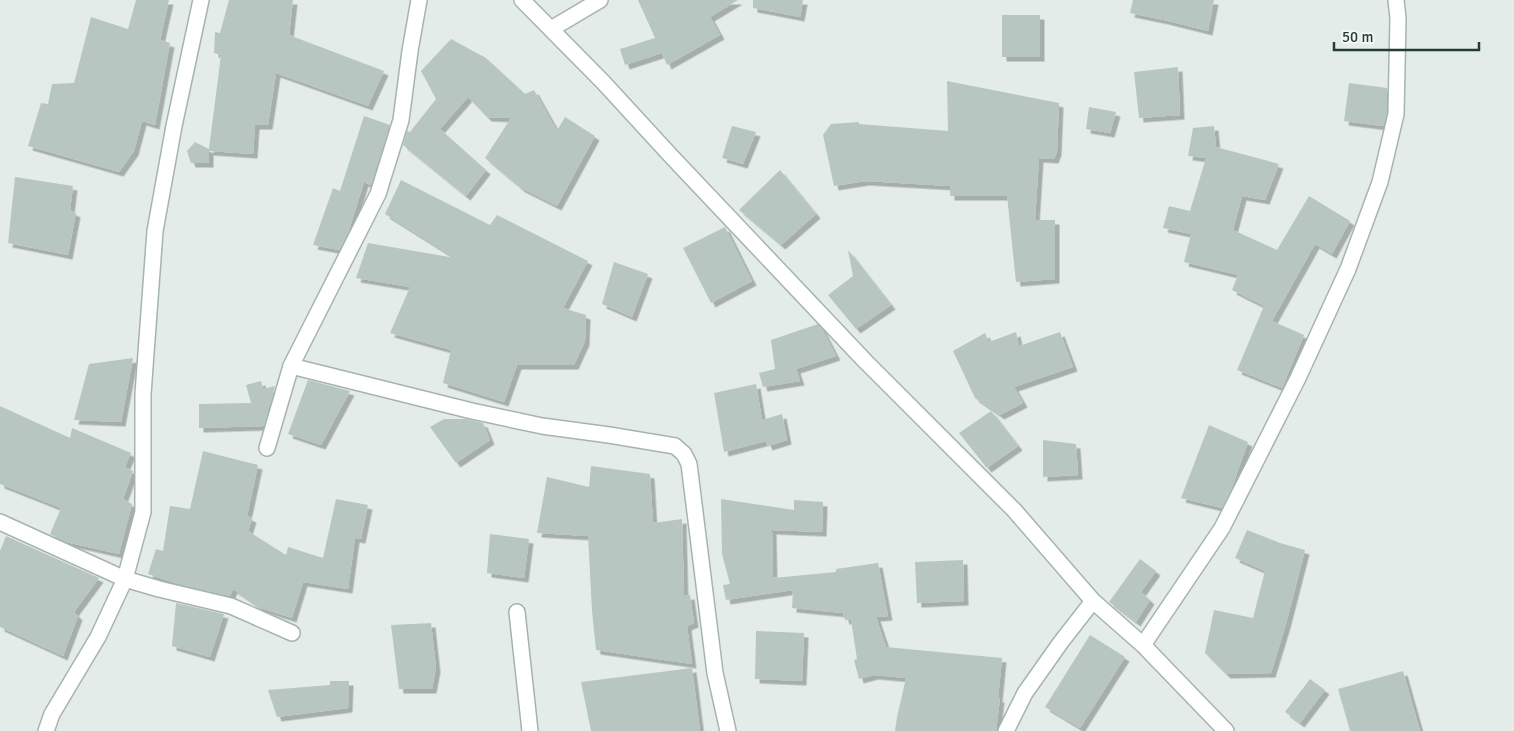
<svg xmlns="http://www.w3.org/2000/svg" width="1514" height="731" font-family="Signika,sans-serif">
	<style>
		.building { fill: #b8c6c2; filter: url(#shadow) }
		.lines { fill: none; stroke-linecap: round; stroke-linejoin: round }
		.minor-casing { stroke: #a6b4b0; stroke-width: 18 }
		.minor { stroke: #fff; stroke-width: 15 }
	</style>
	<defs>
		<filter id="shadow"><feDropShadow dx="4.5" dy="4.5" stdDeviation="0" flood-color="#0004"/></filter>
	</defs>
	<rect width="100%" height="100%" fill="#e3ece9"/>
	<!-- building -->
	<g class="building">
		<polygon points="136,0 169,0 160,40 170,43 155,125 142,121 134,151 119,172 28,146 41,103 48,104 52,84 74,83 91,17 128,29"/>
		<polygon points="229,0 293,0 289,35 384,71 368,106 276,73 268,125 255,125 253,154 209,151 209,163 191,163 187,151 195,142 209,149 221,55 214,53 215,32 220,33"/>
		<polygon points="638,0 738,0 710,17 720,35 667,65 662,53 625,65 620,49 655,38"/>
		<polygon points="753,0 803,0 800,17 753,8"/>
		<polygon points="1133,0 1214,0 1208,31 1164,20 1130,13"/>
		<rect x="1002" y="15" width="38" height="42"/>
		<polygon points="451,39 486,58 525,94 534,90 557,131 565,117 595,136 557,206 521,188 485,158 511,118 487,117 468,97 440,129 486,170 466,196 403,145 407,131 410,132 436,99 421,71"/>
		<polygon points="1178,67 1180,115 1139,118 1134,72"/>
		<polygon points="947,81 1059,103 1057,151 1054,159 1039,158 1035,220 1055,220 1055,279 1016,282 1007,196 950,196 950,186 865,181 834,186 823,135 831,124 859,122 859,124 948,131"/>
		<polygon points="1349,83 1387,88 1387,113 1383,126 1344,121"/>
		<polygon points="1089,107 1116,112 1110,133 1086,129"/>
		<polygon points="364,116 390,125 371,185 364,182 348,233 339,250 313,245 333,188 340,191"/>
		<polygon points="732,126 756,132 743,164 722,158"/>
		<polygon points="1214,126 1216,147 1279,164 1265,200 1242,196 1233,230 1277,250 1309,196 1350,221 1332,254 1315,244 1272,321 1304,335 1282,388 1237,370 1264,306 1232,290 1238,275 1184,262 1191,234 1163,228 1169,206 1190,211 1206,158 1188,156 1193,128"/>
		<polygon points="780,170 816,214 781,245 739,210"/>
		<polygon points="15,177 73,186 70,210 76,213 68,255 8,243"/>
		<polygon points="401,180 490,225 497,215 588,261 563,308 586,315 585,341 574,365 517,365 504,402 443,383 451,350 390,333 410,287 356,278 368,243 455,258 385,214"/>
		<polygon points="725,227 752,281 711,303 683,248"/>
		<polygon points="848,250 891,305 856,329 828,295 853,276"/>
		<polygon points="614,262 648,274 632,317 602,304"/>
		<polygon points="818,324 822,329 836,356 796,369 800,381 763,387 759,373 775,369 771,340"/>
		<polygon points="1016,332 1019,346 1060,332 1073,367 1014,387 1023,403 1000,415 975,398 953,351 985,333 989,342"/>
		<polygon points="133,358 121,422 74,420 89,364"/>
		<polygon points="308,380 350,391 321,445 288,434"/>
		<polygon points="261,381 263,389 275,386 264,426 199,428 199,404 251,403 246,385"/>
		<polygon points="756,384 762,420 782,414 787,440 768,446 766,441 724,452 714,393"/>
		<polygon points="0,406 70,438 72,428 131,453 125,467 133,471 123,499 132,504 119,554 66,542 50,534 61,508 0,484"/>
		<polygon points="991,411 1018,446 987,468 959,433"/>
		<polygon points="444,419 466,419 483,423 490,440 456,463 430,427"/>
		<polygon points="1209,425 1248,442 1231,490 1222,508 1181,498"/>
		<polygon points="1043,440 1076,444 1078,475 1043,477"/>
		<polygon points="203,451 258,465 247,516 252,518 248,531 286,555 288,547 323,558 336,499 368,505 361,539 355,538 348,589 303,582 292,618 261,608 233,589 230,596 178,584 148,574 156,549 163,551 170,506 190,509"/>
		<polygon points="591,466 650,474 653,523 682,519 684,596 690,595 694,623 687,626 692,664 596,650 592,611 588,536 537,533 547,477 589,487"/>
		<polygon points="721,499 794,510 794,500 823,502 822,532 772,530 773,578 836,572 836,569 878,563 888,616 876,617 886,647 1002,658 998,698 1000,698 996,731 895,731 897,717 906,678 874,675 859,679 854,660 857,659 851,620 845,620 843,613 792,608 793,590 726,600 723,585 730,584 722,554"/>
		<polygon points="1247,530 1280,543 1305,550 1286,624 1271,673 1226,674 1205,653 1214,610 1253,618 1265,571 1235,558"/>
		<polygon points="490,534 529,539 524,578 487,573"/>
		<polygon points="6,536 99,578 74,612 78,616 63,656 0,627 0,551"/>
		<polygon points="1140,559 1156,571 1141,592 1150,600 1136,622 1109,602"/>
		<polygon points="963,560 964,601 917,603 915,562"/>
		<polygon points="176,603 224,614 210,657 172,646"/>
		<polygon points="431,623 436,668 432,689 399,689 391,625"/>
		<polygon points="756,631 804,633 802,681 755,679"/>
		<polygon points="1090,635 1125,657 1080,728 1045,707"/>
		<polygon points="692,668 700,731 591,731 581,682"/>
		<polygon points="1403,671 1420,731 1350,731 1338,689"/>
		<polygon points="1310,679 1325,690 1300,723 1285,712"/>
		<polygon points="330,681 349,681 348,708 277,717 268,690 330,685"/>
	</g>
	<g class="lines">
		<!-- minor casing -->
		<g class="minor-casing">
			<g id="minor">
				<polyline points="522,0 603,82 671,156 865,361 1014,510 1093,601 1143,645 1226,731"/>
				<polyline points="551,29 600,0"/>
				<polyline points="291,366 378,194 401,120 410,51 419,0"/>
				<polyline points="267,448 291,366 472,411 542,426 609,435 675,446 684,454 689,464 715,673 728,731"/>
				<polyline points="0,522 125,579 159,589 231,606 292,633"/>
				<polyline points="517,612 530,731"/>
				<polyline points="1143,645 1222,528 1298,378 1348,269 1380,182 1396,114 1398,18 1396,0"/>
				<polyline points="46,731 52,714 98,637 125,579 143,512 143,394 155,231 174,126 201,0"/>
				<polyline points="1006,731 1025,693 1061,642 1093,601"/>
			</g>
		</g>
		<!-- minor -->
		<use href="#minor" class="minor"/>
	</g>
	<!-- scale -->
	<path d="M1334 42v8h145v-8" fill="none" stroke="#243c38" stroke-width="2.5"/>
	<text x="1342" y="42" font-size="15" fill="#243c38" stroke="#f3f8f6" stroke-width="4" paint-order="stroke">50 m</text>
</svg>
